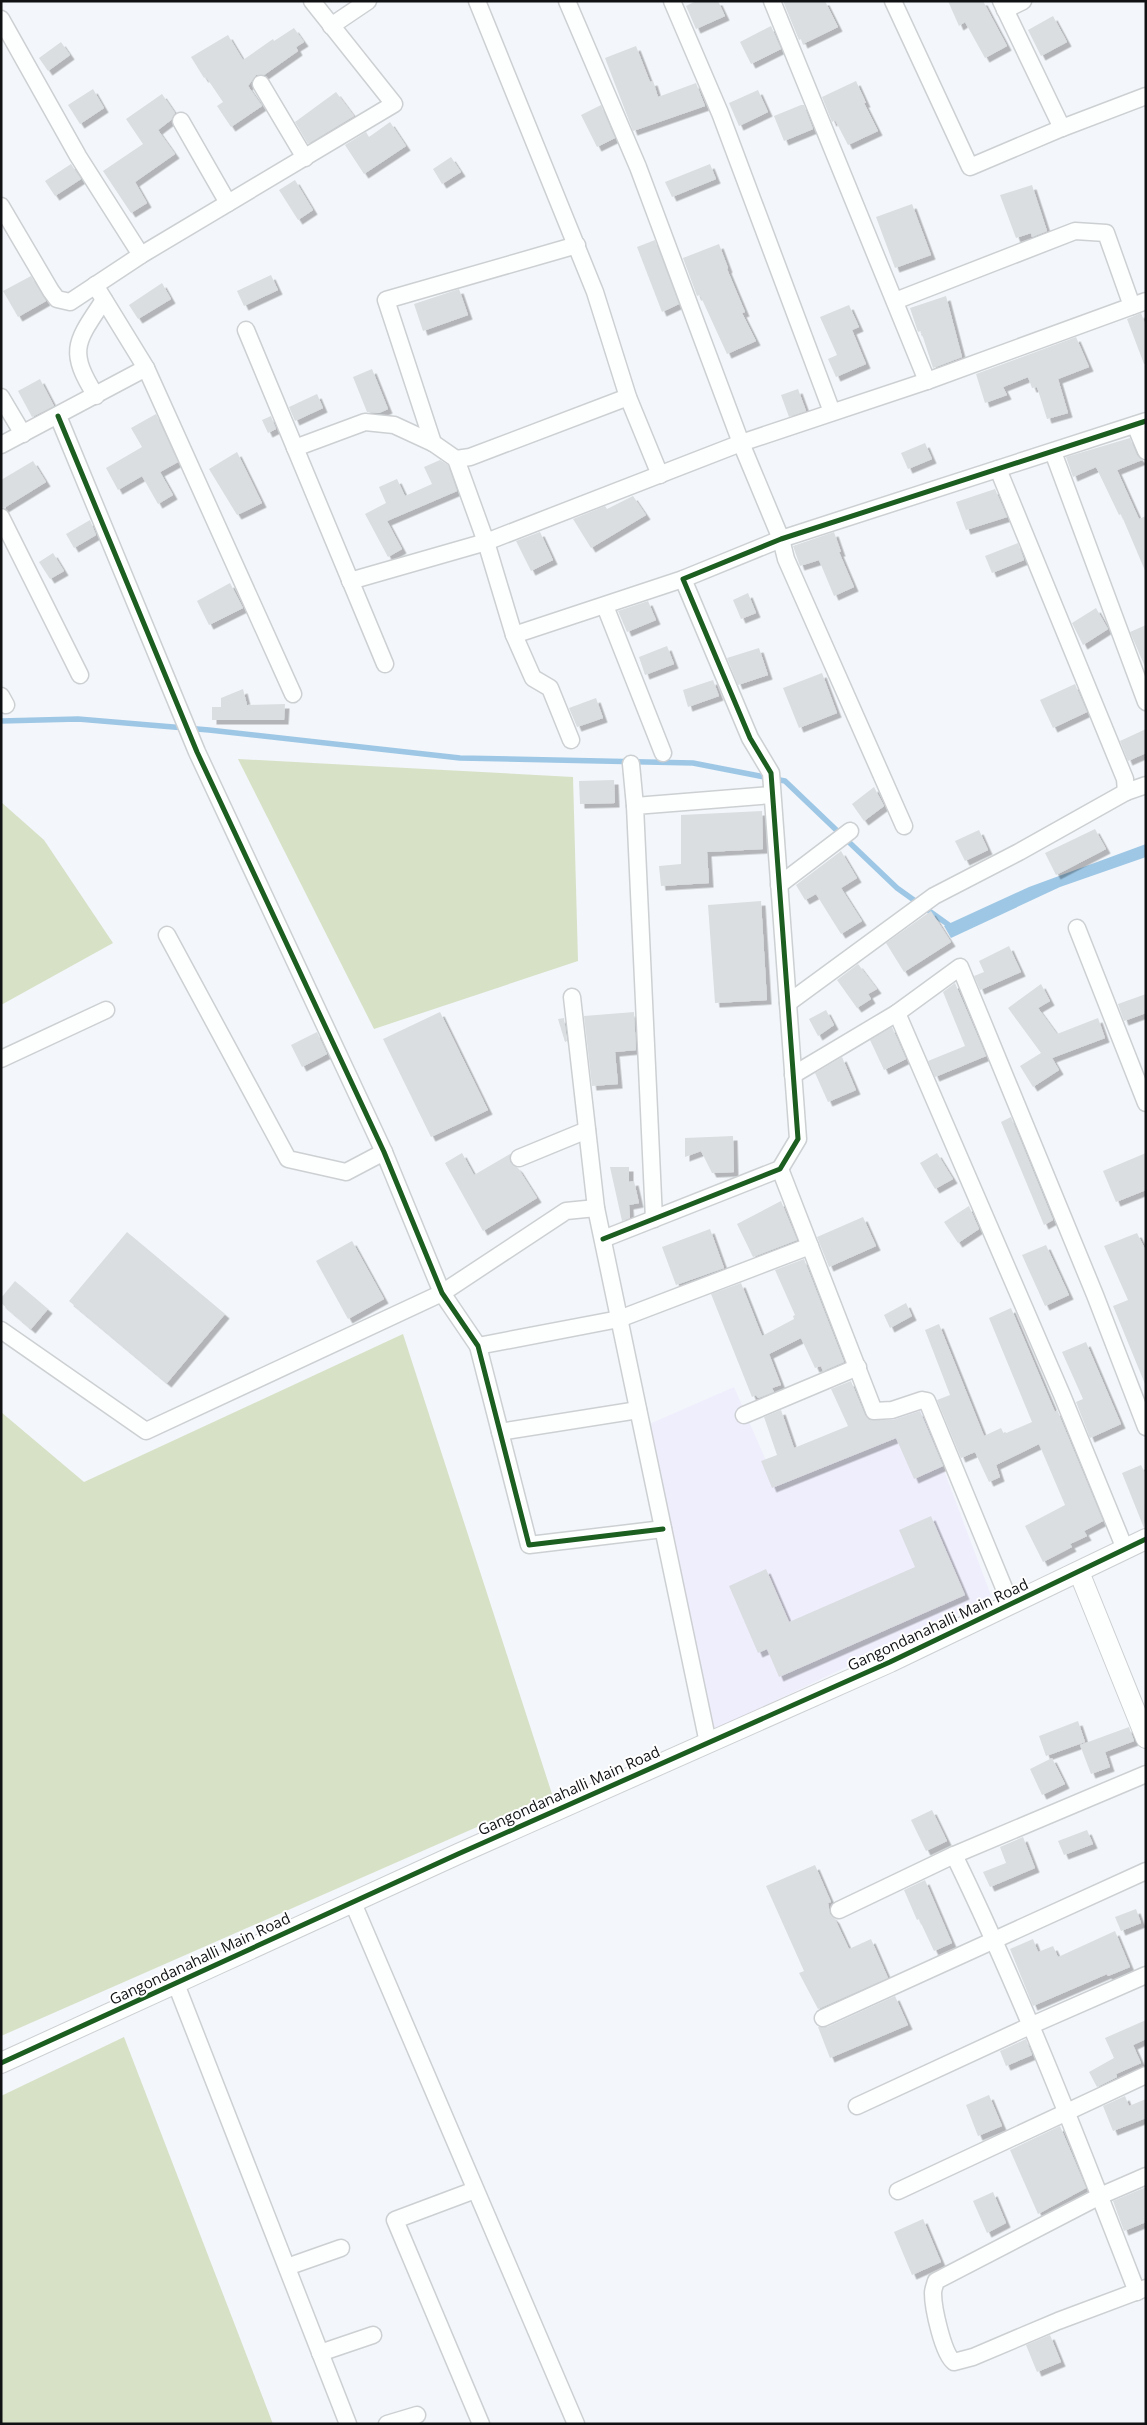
<svg xmlns="http://www.w3.org/2000/svg" width="1147" height="2425" font-family="'Open Sans',sans-serif">
	<style>
		.education { fill: #efeefd }
		.green { fill: #d7e1c6 }
		.water { fill: #9dc7e5 }
		.lines { fill: none; stroke-linecap: round; stroke-linejoin: round }
		.stream { stroke: #9dc7e5; stroke-width: 5.5 }
		.building { fill: #dbdee1; filter: url(#shadow) }
		.minor-casing { stroke: #cdd0d2; stroke-width: 19 }
		.tertiary-casing { stroke: #cdd0d2; stroke-width: 22 }
		.minor { stroke: #fdfefe; stroke-width: 16 }
		.tertiary { stroke: #fdfefe; stroke-width: 20 }
		.cycleway-casing { stroke: #fff; stroke-width: 8 }
		.cycleway { stroke: #1b5e20; stroke-width: 5 }
		.labels { text-anchor: middle; stroke-width: 4; stroke-linejoin: round; paint-order: stroke }
		.street-label { font-size: 15px; fill: #0f1113; stroke: #fff }
	</style>
	<defs>
		<filter id="shadow"><feDropShadow dx="4.5" dy="4.5" stdDeviation="0" flood-color="#0004"/></filter>
	</defs>
	<rect width="100%" height="100%" fill="#f3f6fa"/>
	<!-- education -->
	<polygon class="education" points="734,1387 767,1463 919,1404 992,1598 709,1732 647,1425"/>
	<!-- green -->
	<g class="green">
		<polygon points="238,759 573,777 578,961 374,1029"/>
		<polygon points="1,802 44,840 113,943 1,1005"/>
		<polygon points="403,1334 552,1794 1,2036 1,1412 84,1482"/>
		<polygon points="124,2037 273,2424 1,2424 1,2096"/>
	</g>
	<!-- water -->
	<polygon class="water" points="1146,844 1146,857 1060,887 951,938 944,926 1029,887"/>
	<g class="lines">
		<!-- stream -->
		<polyline class="stream" points="1,721 78,719 209,730 460,758 693,763 785,781 897,888 953,928"/>
	</g>
	<!-- building -->
	<g class="building">
		<polygon points="696,1 718,1 725,16 696,29 686,6"/>
		<polygon points="783,1 825,1 838,27 803,44 801,39 799,40"/>
		<polygon points="948,1 983,1 1007,46 985,58 965,22 959,26"/>
		<polygon points="1053,16 1067,42 1041,56 1028,30"/>
		<polygon points="771,26 781,49 751,64 740,42"/>
		<polygon points="294,28 304,42 296,47 298,51 264,75 256,75 253,79 248,86 262,106 231,127 217,106 223,102 206,77 204,78 191,57 228,35 243,60 273,39 274,41"/>
		<polygon points="61,42 70,55 48,71 39,58"/>
		<polygon points="636,46 650,82 653,81 658,97 696,83 705,106 633,131 605,58"/>
		<polygon points="856,81 866,103 864,103 878,131 848,145 835,120 832,122 822,97"/>
		<polygon points="93,89 104,108 80,124 68,105"/>
		<polygon points="758,90 768,112 739,126 729,103"/>
		<polygon points="336,92 354,116 308,144 295,122"/>
		<polygon points="162,94 175,113 171,120 158,130 175,154 135,182 147,203 131,213 103,171 143,144 126,119"/>
		<polygon points="601,105 615,138 597,147 581,115"/>
		<polygon points="801,105 804,105 813,129 784,141 774,116"/>
		<polygon points="390,122 406,146 364,174 345,145 366,132 369,137"/>
		<polygon points="451,157 461,172 442,184 433,169"/>
		<polygon points="71,164 81,179 55,196 45,181"/>
		<polygon points="710,164 716,179 672,197 665,182"/>
		<polygon points="295,180 313,210 298,220 279,190"/>
		<polygon points="1032,185 1047,231 1032,237 1031,233 1016,238 1000,195"/>
		<polygon points="912,204 931,255 895,268 876,217"/>
		<polygon points="655,240 679,304 662,312 637,247"/>
		<polygon points="719,244 728,268 727,269 745,312 742,313 756,341 727,354 700,295 697,296 683,258"/>
		<polygon points="271,275 278,290 244,306 237,291"/>
		<polygon points="31,276 46,301 18,317 3,291"/>
		<polygon points="162,283 171,299 138,319 129,305"/>
		<polygon points="459,289 468,315 423,331 414,304"/>
		<polygon points="946,296 962,357 933,368 921,331 918,332 910,308"/>
		<polygon points="849,305 859,327 852,330 866,364 836,377 828,359 837,355 820,317"/>
		<polygon points="1141,313 1146,326 1146,364 1144,364 1127,319"/>
		<polygon points="1076,337 1089,367 1058,379 1068,413 1047,419 1037,387 1032,388 1028,377 1003,387 1007,395 985,403 976,374"/>
		<polygon points="372,369 388,409 379,413 367,412 353,377"/>
		<polygon points="40,379 54,406 32,417 18,391"/>
		<polygon points="798,389 806,411 789,417 781,395"/>
		<polygon points="317,394 323,408 295,421 289,407"/>
		<polygon points="156,414 178,462 160,472 173,495 158,504 142,476 118,490 106,468 142,447 131,428"/>
		<polygon points="271,416 276,429 268,433 262,420"/>
		<polygon points="1130,438 1137,455 1142,460 1117,470 1139,519 1146,516 1146,573 1121,514 1119,515 1096,467 1073,477 1066,457"/>
		<polygon points="925,443 932,459 908,469 901,453"/>
		<polygon points="237,452 262,503 237,515 209,469"/>
		<polygon points="440,460 448,465 457,491 387,521 402,549 388,557 365,514 386,503 379,487 397,479 405,496 432,484 424,467"/>
		<polygon points="33,461 46,482 4,508 1,507 1,480"/>
		<polygon points="995,489 1007,517 966,530 956,502"/>
		<polygon points="633,496 646,515 591,548 573,519 605,506 607,509"/>
		<polygon points="90,520 96,535 74,548 66,534"/>
		<polygon points="540,532 553,560 531,571 516,541"/>
		<polygon points="834,532 841,552 839,552 854,587 834,596 819,560 800,566 793,546"/>
		<polygon points="1018,543 1024,560 992,573 985,556"/>
		<polygon points="53,553 64,571 50,579 39,562"/>
		<polygon points="230,583 243,608 209,625 197,601"/>
		<polygon points="748,593 756,613 741,619 733,600"/>
		<polygon points="648,601 656,620 627,632 618,611"/>
		<polygon points="1096,608 1108,629 1083,645 1072,623"/>
		<polygon points="1146,625 1146,669 1130,632"/>
		<polygon points="667,646 674,664 645,675 639,657"/>
		<polygon points="759,648 768,675 738,685 727,658"/>
		<polygon points="822,673 837,713 799,728 783,688"/>
		<polygon points="713,680 719,696 688,707 683,690"/>
		<polygon points="1075,684 1087,712 1053,728 1040,700"/>
		<polygon points="243,689 247,705 285,704 284,720 212,720 212,707 221,707 221,698"/>
		<polygon points="596,698 603,718 577,727 569,708"/>
		<polygon points="1146,729 1146,753 1128,761 1120,741"/>
		<polygon points="614,780 615,803 580,804 579,781"/>
		<polygon points="874,787 884,806 864,821 852,804"/>
		<polygon points="762,811 763,849 707,852 709,883 661,886 659,866 681,864 681,815"/>
		<polygon points="1095,829 1106,849 1056,875 1045,853"/>
		<polygon points="979,830 988,850 965,861 955,841"/>
		<polygon points="841,851 857,878 841,888 862,921 841,934 816,894 805,900 796,885"/>
		<polygon points="761,901 767,1000 715,1003 708,905"/>
		<polygon points="931,911 951,942 904,972 886,943"/>
		<polygon points="1009,946 1021,972 980,990 974,976 984,972 979,961"/>
		<polygon points="858,964 877,989 868,994 871,999 857,1008 837,980"/>
		<polygon points="955,983 986,1056 935,1077 928,1061 965,1046 943,992"/>
		<polygon points="1041,984 1050,1001 1038,1008 1057,1034 1098,1018 1105,1038 1052,1058 1059,1070 1033,1087 1020,1066 1041,1053 1008,1008"/>
		<polygon points="1146,994 1146,1013 1124,1021 1118,1004"/>
		<polygon points="826,1010 834,1025 818,1036 809,1019"/>
		<polygon points="440,1012 488,1110 431,1137 383,1039"/>
		<polygon points="634,1012 636,1050 615,1052 618,1084 592,1086 584,1016"/>
		<polygon points="564,1018 567,1041 565,1042 558,1019"/>
		<polygon points="892,1027 906,1059 884,1070 870,1040"/>
		<polygon points="317,1032 327,1054 302,1067 291,1045"/>
		<polygon points="842,1057 856,1090 828,1102 815,1073"/>
		<polygon points="1011,1117 1053,1220 1044,1225 1001,1122"/>
		<polygon points="733,1136 734,1172 712,1173 701,1151 685,1157 685,1138"/>
		<polygon points="462,1153 474,1175 510,1154 510,1162 518,1168 537,1198 483,1231 445,1163"/>
		<polygon points="937,1153 953,1179 935,1189 920,1163"/>
		<polygon points="1146,1153 1146,1190 1116,1202 1103,1171"/>
		<polygon points="610,1167 629,1167 629,1182 634,1181 639,1203 629,1205 630,1218 622,1221"/>
		<polygon points="781,1201 797,1240 753,1257 737,1224"/>
		<polygon points="969,1206 979,1229 958,1243 944,1222"/>
		<polygon points="863,1217 876,1246 829,1267 817,1237"/>
		<polygon points="710,1229 724,1268 676,1285 662,1247"/>
		<polygon points="127,1232 225,1314 167,1383 69,1301"/>
		<polygon points="1137,1233 1146,1251 1145,1384 1113,1306 1128,1300 1104,1246"/>
		<polygon points="352,1241 384,1299 348,1319 316,1261"/>
		<polygon points="1046,1245 1069,1295 1045,1306 1022,1255"/>
		<polygon points="804,1259 844,1362 823,1371 821,1366 815,1368 801,1338 769,1354 781,1385 772,1388 774,1392 758,1398 756,1395 752,1397 711,1294 741,1283 762,1336 794,1319 793,1316 795,1315 775,1270"/>
		<polygon points="15,1281 48,1309 31,1329 1,1303 1,1298"/>
		<polygon points="906,1303 912,1316 890,1328 884,1315"/>
		<polygon points="1011,1308 1055,1412 1057,1410 1103,1521 1084,1531 1087,1536 1070,1544 1072,1547 1043,1562 1025,1526 1065,1505 1039,1444 996,1465 1000,1477 989,1482 975,1452 961,1458 937,1400 950,1395 925,1330 939,1324 984,1436 1001,1428 1004,1434 1032,1422 989,1318"/>
		<polygon points="1086,1342 1121,1424 1090,1438 1076,1402 1083,1399 1062,1352"/>
		<polygon points="851,1381 865,1415 869,1420 893,1420 920,1411 943,1466 914,1479 896,1438 772,1488 761,1461 777,1455 764,1417 781,1410 794,1448 848,1426 831,1389"/>
		<polygon points="1141,1465 1146,1475 1144,1528 1122,1473"/>
		<polygon points="931,1516 965,1595 779,1677 767,1649 758,1653 729,1586 766,1569 789,1622 915,1567 899,1530"/>
		<polygon points="1078,1721 1085,1742 1046,1756 1039,1736"/>
		<polygon points="1129,1727 1134,1741 1105,1752 1110,1767 1091,1774 1080,1745"/>
		<polygon points="1052,1758 1065,1784 1042,1795 1030,1769"/>
		<polygon points="932,1810 947,1841 926,1851 911,1820"/>
		<polygon points="1087,1830 1093,1844 1064,1855 1058,1841"/>
		<polygon points="1023,1837 1035,1868 990,1887 983,1872 1006,1863 1000,1847"/>
		<polygon points="815,1865 831,1902 828,1903 830,1914 835,1919 849,1949 871,1939 888,1978 818,2009 799,1973 804,1971 766,1886"/>
		<polygon points="925,1880 952,1943 934,1951 919,1919 917,1920 904,1890"/>
		<polygon points="1136,1909 1141,1923 1121,1931 1115,1917"/>
		<polygon points="1115,1931 1130,1967 1108,1976 1107,1974 1033,2006 1010,1949 1033,1939 1038,1952 1053,1946 1058,1957"/>
		<polygon points="895,1996 908,2025 830,2058 818,2027 827,2027"/>
		<polygon points="1146,2020 1146,2039 1133,2045 1141,2063 1116,2074 1117,2077 1097,2087 1089,2072 1114,2058 1105,2038"/>
		<polygon points="1026,2039 1032,2055 1006,2066 1000,2051"/>
		<polygon points="989,2095 1002,2126 978,2136 966,2105"/>
		<polygon points="1125,2096 1129,2106 1146,2099 1146,2118 1113,2131 1103,2106"/>
		<polygon points="1060,2126 1086,2188 1038,2214 1010,2150"/>
		<polygon points="1146,2187 1146,2222 1124,2231 1113,2201"/>
		<polygon points="993,2192 1006,2223 987,2233 973,2201"/>
		<polygon points="923,2219 941,2262 912,2275 894,2232"/>
		<polygon points="1050,2335 1061,2362 1037,2372 1026,2345"/>
	</g>
	<g class="lines">
		<!-- minor casing -->
		<g class="minor-casing">
			<g id="minor">
				<polyline points="477,1 595,292 628,397 660,475"/>
				<polyline points="567,1 638,167 741,443 781,539 786,559 904,826"/>
				<polyline points="672,1 720,113 832,412"/>
				<polyline points="772,1 927,381"/>
				<polyline points="893,1 970,167 1062,128 1001,1"/>
				<polyline points="1005,10 1023,1"/>
				<polyline points="1,19 78,156 141,255"/>
				<polyline points="331,26 368,1"/>
				<polyline points="261,84 305,158"/>
				<polyline points="181,121 228,203"/>
				<polyline points="1062,128 1146,96"/>
				<polyline points="1,206 51,291 57,299 70,302 141,255 394,104 312,1"/>
				<polyline points="577,245 386,300 433,443 456,459 470,457 628,397"/>
				<polyline points="95,285 146,368 293,694"/>
				<polyline points="895,301 1075,231 1106,233 1132,306"/>
				<polyline points="246,330 385,664"/>
				<path d="M96,396C67,350 76,342 104,300"/>
				<polyline points="1,397 23,434"/>
				<polyline points="58,416 197,752 384,1152 442,1293 478,1346 529,1545 663,1529"/>
				<polyline points="1135,425 1146,451"/>
				<polyline points="1,445 146,368"/>
				<polyline points="295,448 365,422 394,425 433,443"/>
				<polyline points="1053,452 1146,702"/>
				<polyline points="456,459 486,542 514,635 683,579"/>
				<polyline points="998,469 1125,779 1126,792"/>
				<polyline points="1,517 80,675"/>
				<polyline points="350,581 486,542 741,443 927,381 1146,301"/>
				<polyline points="605,606 663,753"/>
				<polyline points="514,635 533,678 550,688 571,740"/>
				<polyline points="1,696 6,705"/>
				<polyline points="631,764 635,806"/>
				<polyline points="779,885 850,831"/>
				<polyline points="1077,928 1146,1103"/>
				<polyline points="167,935 288,1159 346,1172 384,1152"/>
				<polyline points="572,997 596,1208 708,1743"/>
				<polyline points="788,1003 934,896 1019,852 1126,792 1146,785"/>
				<polyline points="1,1059 106,1010"/>
				<polyline points="793,1075 897,1013"/>
				<polyline points="519,1158 587,1130"/>
				<polyline points="780,1169 874,1411 892,1410 922,1400 927,1401 1011,1605"/>
				<polyline points="654,1219 635,806 772,795"/>
				<polyline points="603,1239 780,1169 798,1139 771,773 750,738 683,579 781,539 1146,421"/>
				<polyline points="1,1330 146,1431 442,1293 566,1211 596,1208"/>
				<polyline points="478,1346 619,1319 810,1246"/>
				<polyline points="744,1415 858,1367"/>
				<polyline points="500,1432 638,1410"/>
				<polyline points="1125,1549 1062,1395 897,1013 960,967 1095,1295 1146,1427"/>
				<path d="M954,1855C1023,1997 1080,2145 1137,2292"/>
				<polyline points="353,1903 576,2424"/>
				<polyline points="839,1910 954,1855 1146,1774"/>
				<polyline points="176,1984 348,2424"/>
				<polyline points="823,2018 1146,1871"/>
				<polyline points="857,2106 1032,2025 1146,1975"/>
				<path d="M1146,2176L1100,2196L936,2281C935,2285 933,2289 933,2293C933,2308 943,2354 954,2362L973,2357L1058,2321L1146,2288"/>
				<polyline points="475,2190 395,2220 481,2424"/>
				<polyline points="898,2191 1146,2075"/>
				<polyline points="287,2267 341,2248"/>
				<polyline points="320,2353 373,2335"/>
				<polyline points="387,2424 417,2415"/>
			</g>
		</g>
		<!-- tertiary casing -->
		<g class="tertiary-casing">
			<g id="tertiary">
				<polyline points="1079,1572 1146,1738"/>
				<polyline points="1,2063 458,1854 890,1662 1146,1539"/>
			</g>
		</g>
		<!-- minor -->
		<use href="#minor" class="minor"/>
		<!-- tertiary -->
		<use href="#tertiary" class="tertiary"/>
		<!-- cycleway casing -->
		<g class="cycleway-casing">
			<g id="cycleway">
				<polyline points="58,416 197,752 384,1152 442,1293 478,1346 529,1545 663,1529"/>
				<polyline points="603,1239 780,1169 798,1139 771,773 750,738 683,579 781,539 1146,421"/>
				<polyline points="1,2063 458,1854 890,1662 1146,1539"/>
			</g>
		</g>
		<!-- cycleway -->
		<use href="#cycleway" class="cycleway"/>
	</g>
	<g class="labels">
		<!-- street labels -->
		<g class="street-label">
			<text transform="translate(938 1625) rotate(-25)" y="5">Gangondanahalli Main Road</text>
			<text transform="translate(569 1791) rotate(-24)" y="5">Gangondanahalli Main Road</text>
			<text transform="translate(200 1959) rotate(-25)" y="5">Gangondanahalli Main Road</text>
		</g>
	</g>
	<!-- border -->
	<rect width="1147" height="2425" fill="none" stroke="#0f1113" stroke-width="5"/>
</svg>
